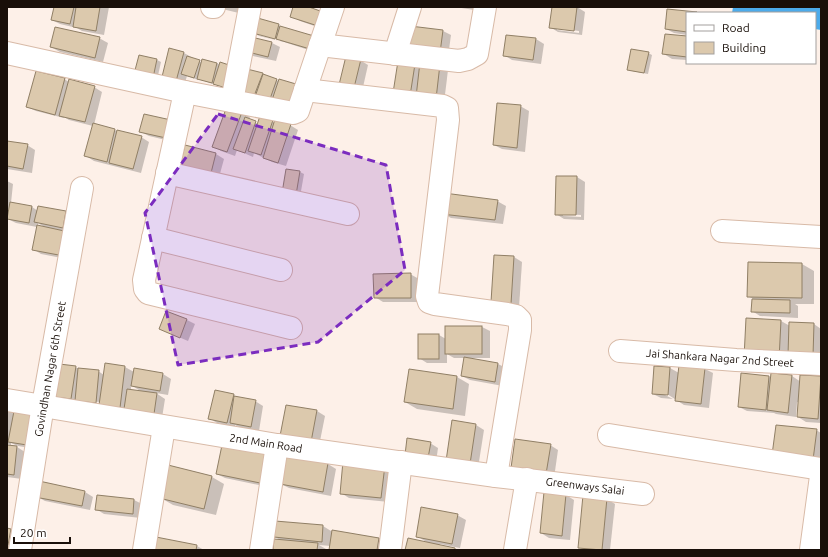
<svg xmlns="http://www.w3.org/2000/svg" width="828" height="557" font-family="Ubuntu,sans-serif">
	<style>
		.water { fill: #4cabeb }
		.shadow { fill: #0003; fill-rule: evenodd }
		.building { fill: #dcc9ad; stroke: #907f65 }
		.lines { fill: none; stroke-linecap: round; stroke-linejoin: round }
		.minor-casing { stroke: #d8baa7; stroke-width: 24 }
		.minor { stroke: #fff; stroke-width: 22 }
		.marked { fill: #7b2cbf; fill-opacity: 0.2; stroke: #7b2cbf; stroke-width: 3; stroke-dasharray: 8 5; stroke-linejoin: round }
		.labels { text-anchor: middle; stroke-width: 3; stroke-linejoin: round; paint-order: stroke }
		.street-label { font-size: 11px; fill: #190f09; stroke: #fff }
	</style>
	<rect width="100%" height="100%" fill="#fdf0e8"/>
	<!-- water -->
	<polygon class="water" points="733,7 821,7 821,30 815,29 815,13 732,13"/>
	<!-- shadow -->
	<g class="shadow">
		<polygon points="55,7 109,7 104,35 82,31 77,28 60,24 52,20"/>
		<polygon points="214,7 249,7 247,15"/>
		<polygon points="295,7 306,7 326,30 300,21 291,16"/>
		<polygon points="455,7 487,7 487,12"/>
		<path d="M553,7H577L585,12L582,35L558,32L550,27ZM557,28L579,31V33L557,30Z"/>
		<polygon points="668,10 696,13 687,13 687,35 674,33 666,29"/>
		<path d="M254,18L279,25L318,53L284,42L259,36L251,31ZM258,33L280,39V41L258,35Z"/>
		<polygon points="411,27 443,31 451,35 448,57"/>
		<polygon points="687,37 687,60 672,59 664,54"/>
		<polygon points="99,38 108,43 103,62 60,52 51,47"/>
		<polygon points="536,39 544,44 541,64 512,60 504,55"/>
		<polygon points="272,43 280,47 276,61 253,56 245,51"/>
		<polygon points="170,49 184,53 202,63 217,63 220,65 232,90 198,79 198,80 187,76 183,89 170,86"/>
		<polygon points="648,53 652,55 648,74 632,71 628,69"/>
		<polygon points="140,56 157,60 161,62 157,80"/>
		<polygon points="360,60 368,65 361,96 348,93"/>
		<polygon points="398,62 448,70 444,103 402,97"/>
		<polygon points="248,71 279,81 298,110 259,95 258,98 245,96"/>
		<polygon points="64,79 69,82 94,87 102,92 94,125 141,137 149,142 141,173 94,161 86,156 93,126 69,120 64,117 64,118 36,111 27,107"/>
		<polygon points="520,106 529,111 525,152 502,149 494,145"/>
		<polygon points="241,113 250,117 249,119 258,124 261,117 275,123 290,125 298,130 286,166 272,162 254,153 253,157 237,150 235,156 221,151 213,146"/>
		<polygon points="144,115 174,142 149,136 141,132"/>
		<polygon points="7,142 27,145 35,150 32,173 7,169"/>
		<polygon points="186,146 216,154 224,159 218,181"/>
		<polygon points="286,170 300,172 304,174 300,197 286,195"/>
		<path d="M577,177L585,182L584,220L564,219L556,214ZM563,214L581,215V217L563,216Z"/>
		<path d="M7,181L13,184L11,203L32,207L38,211V207L66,212L74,217L72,260L41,254L33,249L37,227L16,223L8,219L9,210L7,208ZM38,223L46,228L38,227Z"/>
		<polygon points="497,201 506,206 503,224 451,218 442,213"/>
		<polygon points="514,257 522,262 519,308 500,306"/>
		<polygon points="802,264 814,271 814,304 795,304 798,306 798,318 760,316 752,311 753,299 748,296"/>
		<polygon points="410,274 419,279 419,302 383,302 375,297"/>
		<polygon points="747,319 781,321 790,326 814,324 821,329 821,360 753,362"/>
		<polygon points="187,320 195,324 188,341 160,329"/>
		<polygon points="482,327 490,331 490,358 471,358 471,359 498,364 506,368 503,386 470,380 462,376 465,358 454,358 447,354 447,363 427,363 419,358 439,335 446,339"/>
		<path d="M75,367L80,369L98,371L104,375L125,367L134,372L163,374L171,379L168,395L156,393L165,399L162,418L56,400ZM131,385L142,392L131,390ZM83,401L101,402V404L83,403Z"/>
		<polygon points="655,367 670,368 679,373 705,369 713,373 709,408 684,405 664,392 663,394 673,399 661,398 653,394"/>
		<polygon points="410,370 457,377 469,384 465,416 417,409 405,402"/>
		<polygon points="772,374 792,376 801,382 821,377 821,423 806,422 798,417 799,403 797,402 796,417 776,414 774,413 747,411 739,407 769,377 772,378"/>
		<polygon points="233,395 237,397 255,401 263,406 259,431 239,427 235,425 235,427 217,423 209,418"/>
		<polygon points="7,410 14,413 36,449 18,446 11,443 11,445 7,444"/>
		<polygon points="317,411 325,416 319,446 289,440"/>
		<polygon points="453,422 476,425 484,430 478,468 455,465"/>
		<polygon points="816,430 821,433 821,464 781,460"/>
		<polygon points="430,443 438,448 436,462 414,459"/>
		<polygon points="550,445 558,450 554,478 520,472"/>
		<polygon points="7,446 17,447 25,452 22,479 7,477"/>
		<polygon points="223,446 273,488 225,478 217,474"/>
		<polygon points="286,457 328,464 336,469 331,496 289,488 281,484"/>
		<polygon points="344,462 392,471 389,502 349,498 341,493"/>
		<polygon points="212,477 224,484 216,515 173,505 161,498"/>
		<polygon points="85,492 93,497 90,510 45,501 36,496"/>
		<polygon points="566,495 574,500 570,540 549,538 541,533"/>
		<polygon points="98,496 134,500 142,504 141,518 104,514 96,509"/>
		<polygon points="607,499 615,504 610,550 584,550 579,547"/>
		<polygon points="457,515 466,520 460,548 440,544 439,546 456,550 406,550 428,543 417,536"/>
		<polygon points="276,522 323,526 331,531 379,538 387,543 386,550 330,550 331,546 319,545 326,549 326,550 274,550 282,541 275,537"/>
		<polygon points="7,529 19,534 16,549 7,547"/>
		<polygon points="197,546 204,550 154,550"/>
		<polygon points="208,549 223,550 208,550"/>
	</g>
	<!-- building -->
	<g class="building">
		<polygon points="54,7 74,7 70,24 51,20"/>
		<polygon points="76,7 100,7 96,31 73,27"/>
		<polygon points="293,7 309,7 323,12 318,26 290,17"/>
		<polygon points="552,7 577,7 574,31 549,28"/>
		<polygon points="667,9 697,12 687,13 687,32 665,29"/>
		<polygon points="254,17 279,24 275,39 249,32"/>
		<polygon points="280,26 314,36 310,49 276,39"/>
		<polygon points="410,26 443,30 440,53 407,49"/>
		<polygon points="55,27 100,37 95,58 50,47"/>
		<polygon points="665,34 687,36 687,57 662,54"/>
		<polygon points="506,35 536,38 533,60 503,56"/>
		<polygon points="247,36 272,42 268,57 244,51"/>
		<polygon points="169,48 184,52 175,85 161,81"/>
		<polygon points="631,49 649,52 644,73 627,70"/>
		<polygon points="139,55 157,59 153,78 134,74"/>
		<polygon points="187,56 200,60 194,78 181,74"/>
		<polygon points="346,56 361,59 353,92 338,89"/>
		<polygon points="202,59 217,63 212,83 197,79"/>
		<polygon points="398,61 415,64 410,96 393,93"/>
		<polygon points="220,62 235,67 229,89 213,84"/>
		<polygon points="420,62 440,64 436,99 416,97"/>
		<polygon points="247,69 263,73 254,96 240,94"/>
		<polygon points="36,71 65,78 55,115 26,107"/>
		<polygon points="263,74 277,79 270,99 256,94"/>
		<polygon points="69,79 95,86 85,122 59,116"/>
		<polygon points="279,79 296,84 289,106 272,100"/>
		<polygon points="497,103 521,105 517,148 493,145"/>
		<polygon points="227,106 242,112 227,152 212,147"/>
		<polygon points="144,114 171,120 166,138 139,132"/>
		<polygon points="260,116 273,120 261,155 248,151"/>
		<polygon points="245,117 256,121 245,153 233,149"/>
		<polygon points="275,119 291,124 278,163 263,158"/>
		<polygon points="93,123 115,129 107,162 84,156"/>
		<polygon points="117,130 142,136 133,169 109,163"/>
		<polygon points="7,141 28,144 23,169 7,166"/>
		<polygon points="185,145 216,153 210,177 179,169"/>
		<polygon points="286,169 300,171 296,195 282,193"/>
		<polygon points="556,176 577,176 576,215 555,215"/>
		<polygon points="444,193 498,200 495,220 441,214"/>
		<polygon points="10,202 32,206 29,223 7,219"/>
		<polygon points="38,206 66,211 63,228 34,222"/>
		<polygon points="37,225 69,232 64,256 32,250"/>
		<polygon points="494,255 514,256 511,304 491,302"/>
		<polygon points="748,262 802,263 802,298 747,297"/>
		<polygon points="411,273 411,298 374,298 373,274"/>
		<polygon points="752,299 790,300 790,313 751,312"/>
		<polygon points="166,311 187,319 180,338 159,329"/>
		<polygon points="746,318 781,320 779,360 744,358"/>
		<polygon points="789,322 814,323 813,356 788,355"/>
		<rect x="445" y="326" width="37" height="28"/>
		<rect x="418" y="334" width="21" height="25"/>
		<polygon points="464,357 498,363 495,382 461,376"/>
		<polygon points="51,363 76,366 71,399 46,396"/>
		<polygon points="105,363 125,366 120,408 99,405"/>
		<polygon points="679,365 705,368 701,404 675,401"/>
		<polygon points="654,366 670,367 668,395 652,394"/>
		<polygon points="78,368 99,370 96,403 75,401"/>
		<polygon points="134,368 163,373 160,391 131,386"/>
		<polygon points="409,369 457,376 453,409 404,402"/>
		<polygon points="741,373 769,376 766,410 738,407"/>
		<polygon points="771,373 792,375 788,413 767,410"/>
		<polygon points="800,375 821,376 818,419 797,417"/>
		<polygon points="127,389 157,393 154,414 124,409"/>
		<polygon points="215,390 234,394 227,423 208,419"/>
		<polygon points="234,396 256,400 251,427 230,423"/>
		<polygon points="286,405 317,410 311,442 280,436"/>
		<polygon points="14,411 33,415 27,445 8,442"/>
		<polygon points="452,420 476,424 470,464 446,461"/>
		<polygon points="776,425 817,429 813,460 772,455"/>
		<polygon points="407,438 431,442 428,458 405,455"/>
		<polygon points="515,439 551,444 546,474 511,468"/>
		<polygon points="7,445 17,446 14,475 7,474"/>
		<polygon points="222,445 271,455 265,484 216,474"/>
		<polygon points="286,456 328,463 323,492 280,484"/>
		<polygon points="343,461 385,465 381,498 340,494"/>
		<polygon points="168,465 212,476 204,509 159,498"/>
		<polygon points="39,481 85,491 82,506 35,497"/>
		<polygon points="544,492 566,494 562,536 540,533"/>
		<polygon points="97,495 134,499 133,514 95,510"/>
		<polygon points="583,495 607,498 602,550 578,548"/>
		<polygon points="421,507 458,514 452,544 416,537"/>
		<polygon points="275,521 323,525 322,542 274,537"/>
		<polygon points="7,528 11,529 8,545 7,545"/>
		<polygon points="332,530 379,538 377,550 329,550"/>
		<polygon points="156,537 197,545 196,550 153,550"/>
		<polygon points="408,538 455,548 455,550 405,550"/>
		<polygon points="274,539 318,543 317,550 273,550"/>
	</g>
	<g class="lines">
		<!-- minor casing -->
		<g class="minor-casing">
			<g id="minor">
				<polyline points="212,7 214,7"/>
				<polyline points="320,45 459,61 468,59 477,54 485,7"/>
				<polyline points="7,53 185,92 293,113 298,111 333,7"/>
				<polyline points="395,54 410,7"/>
				<polyline points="305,90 443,106 447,108 448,120 427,296 429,302 435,304 507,314 516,316 520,320 520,330 496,476"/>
				<polyline points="185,92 144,280 145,289 148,293 291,328"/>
				<polyline points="232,101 250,7"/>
				<polyline points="167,173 348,214"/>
				<polyline points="722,231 821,237"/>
				<polyline points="153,238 281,270"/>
				<polyline points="620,351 736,360 821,364"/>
				<polyline points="7,400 277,445 496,476 643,494"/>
				<polyline points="609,435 821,469"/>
				<polyline points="20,550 43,405 82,188"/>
				<polyline points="144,550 164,427"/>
				<polyline points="261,550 277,445"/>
				<polyline points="390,550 401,462"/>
				<polyline points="515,550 527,479"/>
				<polyline points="811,550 821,476"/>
			</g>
		</g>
		<!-- minor -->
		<use href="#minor" class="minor"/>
	</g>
	<!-- marked area -->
	<path class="marked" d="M218,114L386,165L405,270L318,342L178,365L145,213Z"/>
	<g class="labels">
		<!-- street labels -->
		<g class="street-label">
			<text transform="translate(720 358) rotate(4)" y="4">Jai Shankara Nagar 2nd Street</text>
			<text transform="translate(50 369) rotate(-80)" y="4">Govindhan Nagar 6th Street</text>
			<text transform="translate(266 443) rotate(9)" y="4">2nd Main Road</text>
			<text transform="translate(585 486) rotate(7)" y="4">Greenways Salai</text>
		</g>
	</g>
	<!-- border -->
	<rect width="828" height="557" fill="none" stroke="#190f09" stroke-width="16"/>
	<!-- legend -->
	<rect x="686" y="12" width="130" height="52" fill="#ffffff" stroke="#a39f9d"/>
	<rect x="694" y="25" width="20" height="6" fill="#ffffff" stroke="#a39f9d"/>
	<text x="722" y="32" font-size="12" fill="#190f09">Road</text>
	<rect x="694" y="42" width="20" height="12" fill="#dcc9ad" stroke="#a39f9d"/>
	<text x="722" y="52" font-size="12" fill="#190f09">Building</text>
	<!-- scale -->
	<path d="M14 537v6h56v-6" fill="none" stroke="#190f09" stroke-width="2"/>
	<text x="20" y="537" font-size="12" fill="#190f09" stroke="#ffffff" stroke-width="3" paint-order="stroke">20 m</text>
</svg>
